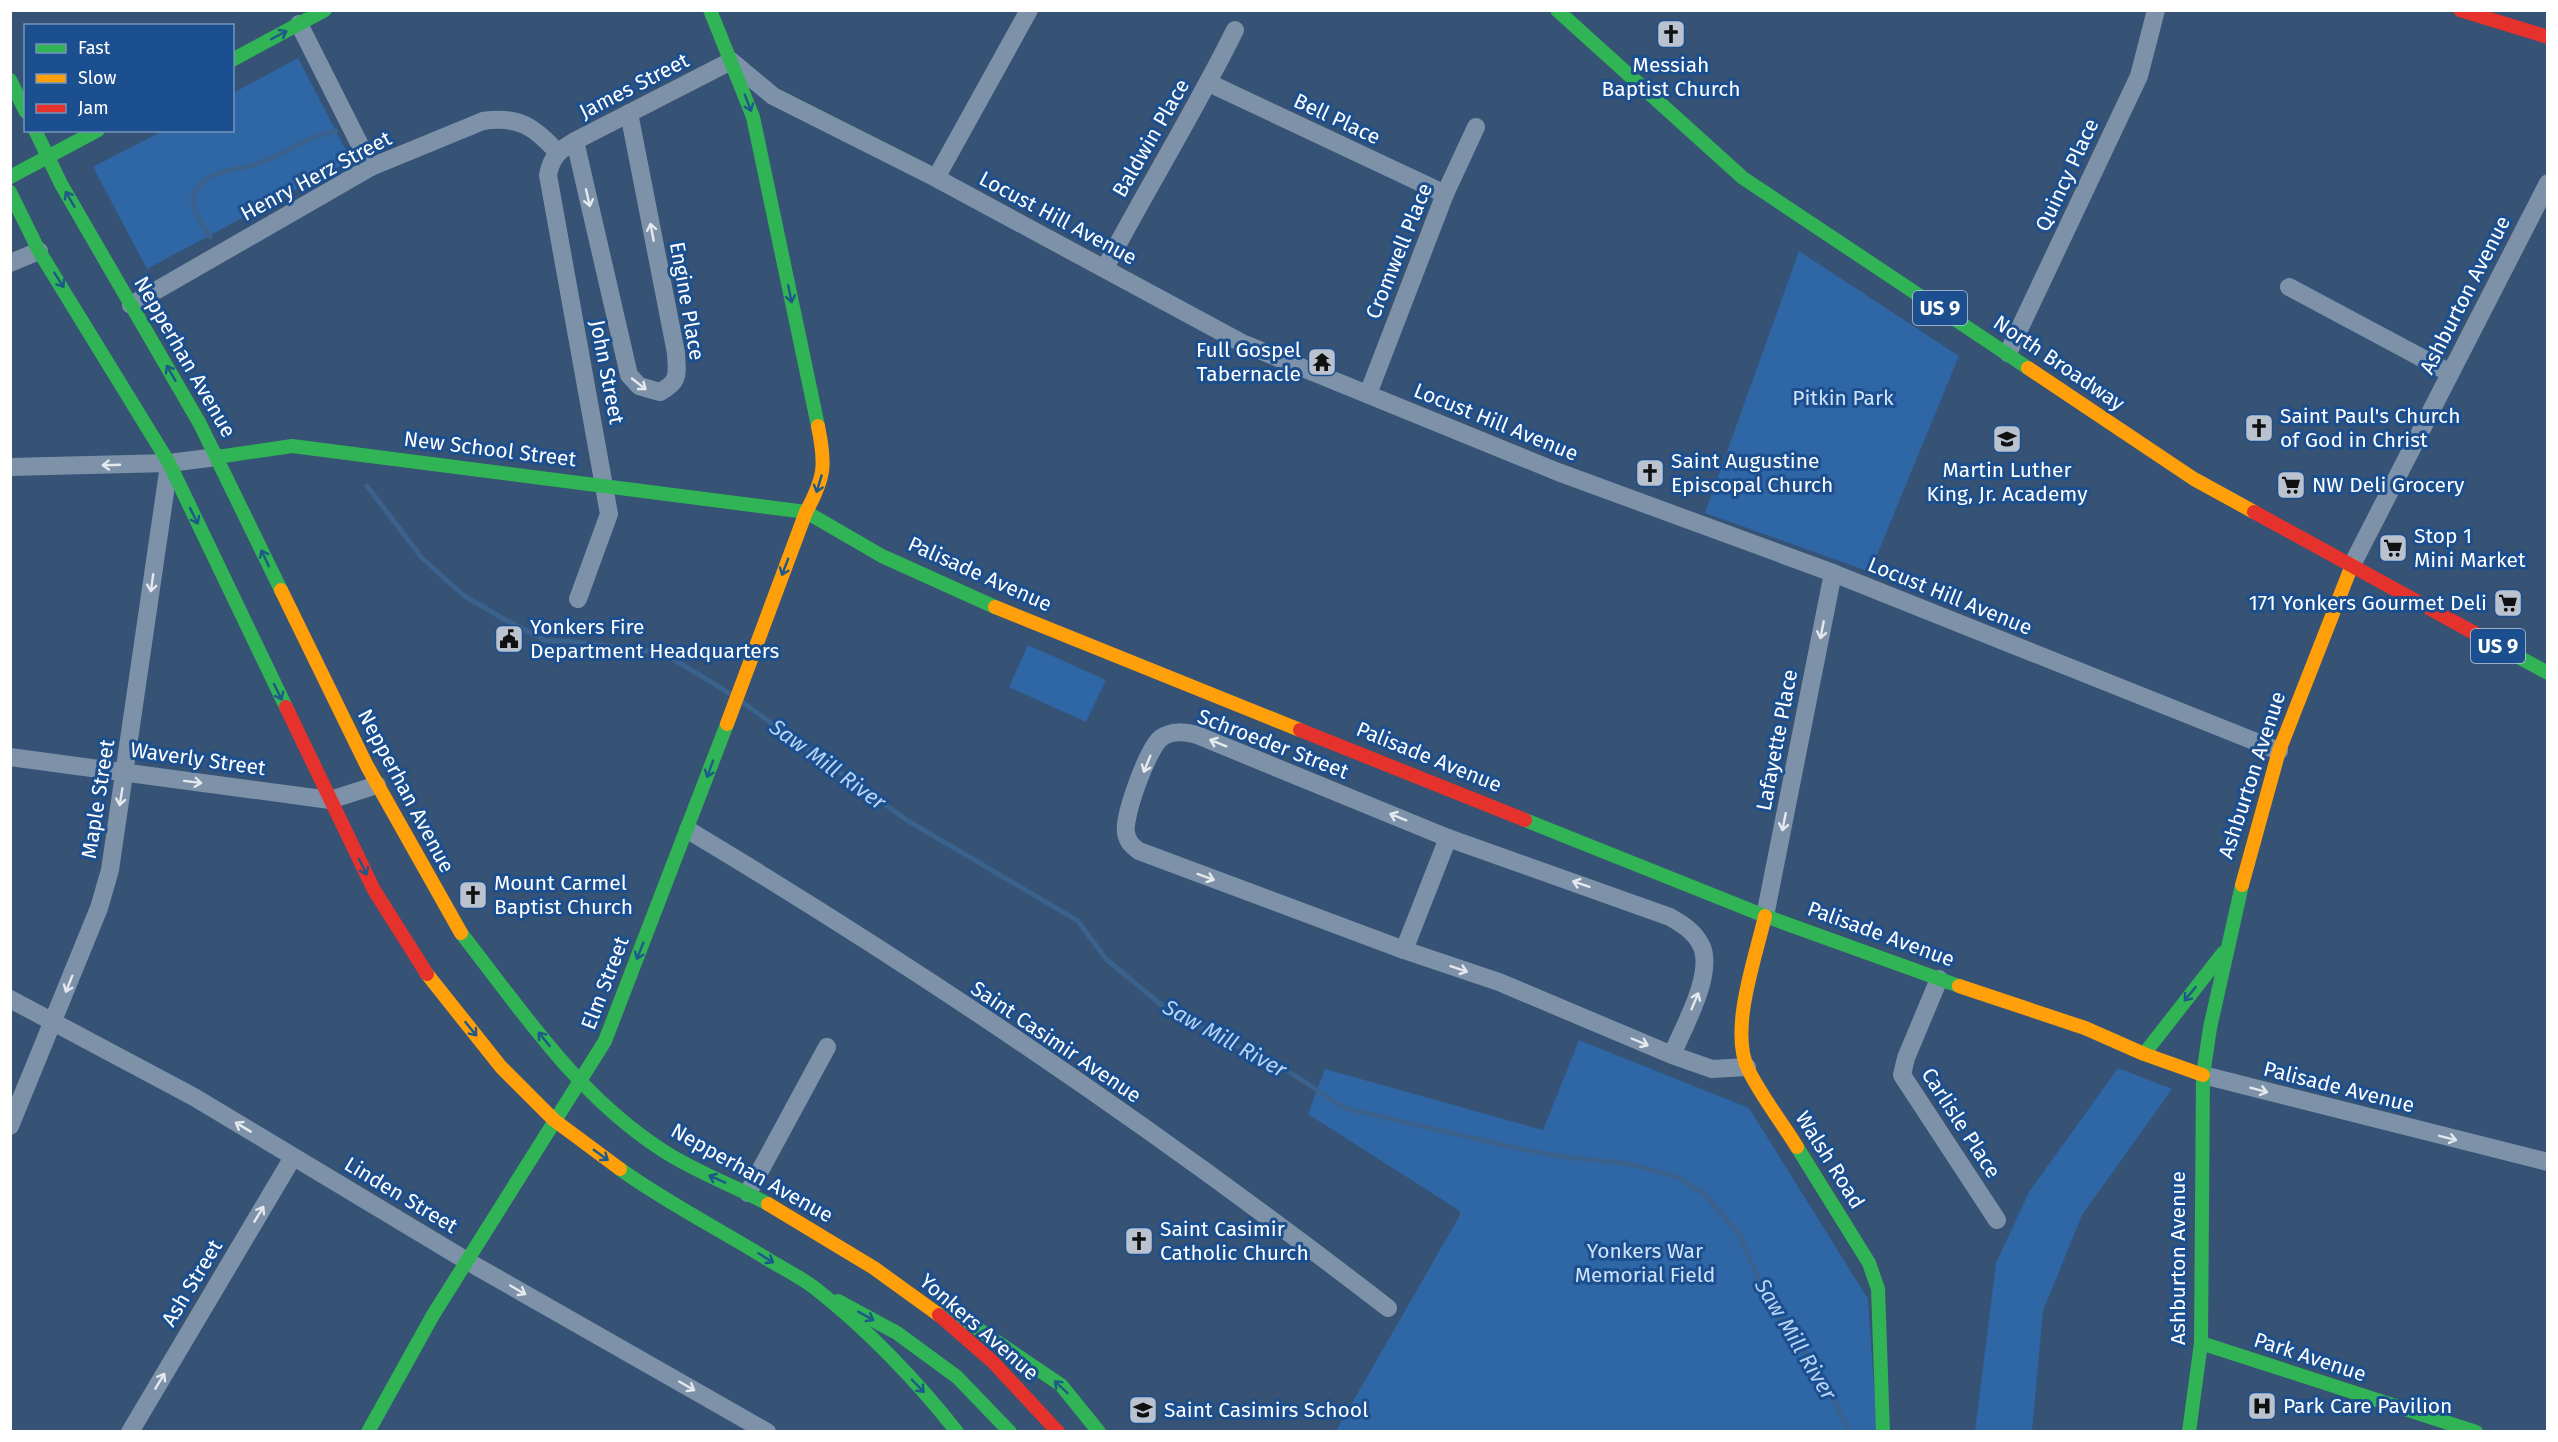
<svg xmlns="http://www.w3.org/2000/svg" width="2558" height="1442" font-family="'Fira Sans',sans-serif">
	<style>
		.green { fill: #2f66a5 }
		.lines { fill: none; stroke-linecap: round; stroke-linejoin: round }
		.stream { stroke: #3b618d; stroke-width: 5 }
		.street { stroke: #7d92a8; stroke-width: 18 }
		.fast { stroke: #30b455; stroke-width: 14 }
		.slow { stroke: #ff9f0a; stroke-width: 14 }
		.jam { stroke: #e5322d; stroke-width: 14 }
		.oneway { stroke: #1d5989 }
		.oneway2 { stroke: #e5e9ee }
		.labels { text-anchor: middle; stroke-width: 6; stroke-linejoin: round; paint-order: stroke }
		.shield { fill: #1b4f8f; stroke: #bbcadd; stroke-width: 1.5 }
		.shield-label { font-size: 20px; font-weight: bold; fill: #fff }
		.poi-label { font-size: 21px; fill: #fff; stroke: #1b4f8f; text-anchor: start }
		.street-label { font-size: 21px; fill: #fff; stroke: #1b4f8f }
		.park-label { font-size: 21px; fill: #cfe3fa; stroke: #1b4f8f }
		.water-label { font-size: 22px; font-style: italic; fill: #b5d3f5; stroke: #1b4f8f }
	</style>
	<rect width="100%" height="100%" fill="#365274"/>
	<!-- green -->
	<g class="green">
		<polygon points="298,58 351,160 147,269 93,167 162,131 232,130 233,93"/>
		<polygon points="1799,251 1959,356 1870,572 1705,513"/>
		<polygon points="1028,645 1106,680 1086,722 1009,687"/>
		<polygon points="1579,1040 1749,1108 1868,1299 1877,1431 1336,1431 1460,1215 1460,1211 1308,1114 1325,1069 1543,1130"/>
		<polygon points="2118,1068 2172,1089 2082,1215 2043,1311 2032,1431 1975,1431 1996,1263 2029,1192"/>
	</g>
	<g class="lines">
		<!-- stream -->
		<g class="stream">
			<path d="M210,237C203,226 189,207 194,194C197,186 206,178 214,175C228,169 245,169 259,163C288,152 304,138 336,131"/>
			<polyline points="367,486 422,558 463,595 502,618 546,641 569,641 653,652 670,657 732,695"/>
			<polyline points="742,702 905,819 1078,921 1106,959 1170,1012 1291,1073 1344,1108 1503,1145 1558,1156 1630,1164 1677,1177 1704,1194 1739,1234 1769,1303 1821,1373 1849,1432"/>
		</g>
		<!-- street -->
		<g class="street">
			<polyline points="299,24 371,167"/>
			<polyline points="1209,83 1445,194"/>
			<path d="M575,141L629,375L639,386L660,392C680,381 677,375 676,353L629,113"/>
			<polyline points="936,178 1029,10"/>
			<polyline points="10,263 39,251"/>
			<path d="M1105,268C1147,188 1195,111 1235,30"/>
			<polyline points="2289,287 2450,373"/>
			<path d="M131,305L371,167L483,121C518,116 534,126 557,152"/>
			<polyline points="2008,353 2139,76 2156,10"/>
			<polyline points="1368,394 1445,194 1476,127"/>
			<polyline points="10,467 169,463 217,457"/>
			<polyline points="2352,565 2548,183"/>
			<path d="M578,599L609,514L548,175C552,156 558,151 575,141L731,61L773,96L936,178L1242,343L1558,472L1833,573L2279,751"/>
			<polyline points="10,757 330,800 377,785"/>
			<path d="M688,830C930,975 1164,1135 1388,1308"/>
			<polyline points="1765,916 1833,573"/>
			<polyline points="1404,950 1448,838"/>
			<polyline points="1939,979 1906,1058 1902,1075 1997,1220"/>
			<polyline points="10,999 194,1097 467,1261 767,1432"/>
			<path d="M1672,1055C1683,1028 1715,973 1701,945C1694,931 1682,924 1670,917L1448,838L1197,735C1185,732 1172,730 1161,738C1148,748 1123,816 1126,833C1128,842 1131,845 1139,851L1404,950L1499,982L1672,1055L1712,1069L1747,1067"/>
			<polyline points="2203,1075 2548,1162"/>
			<polyline points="10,1126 99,908 110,870 169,465"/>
			<polyline points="748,1193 827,1047"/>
			<polyline points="130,1432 293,1157"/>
		</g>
		<!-- fast -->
		<g class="fast">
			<polyline points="710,10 753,117 818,426"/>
			<polyline points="1557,10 1743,178 2028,368"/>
			<polyline points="232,60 325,10"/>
			<polyline points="10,80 26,112"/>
			<polyline points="35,130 61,184 200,424 281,590"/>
			<polyline points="10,177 98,130"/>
			<polyline points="10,192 39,251 169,463 286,707"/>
			<polyline points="217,457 292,446 806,512 882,556 995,607"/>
			<polyline points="2478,635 2548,673"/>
			<polyline points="1525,820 1765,916 1959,986"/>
			<path d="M461,933C523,1012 576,1094 662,1150C695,1172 733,1185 768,1204"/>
			<polyline points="2144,1054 2223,953"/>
			<polyline points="1797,1147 1869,1263 1878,1289 1883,1432"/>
			<path d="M620,1169C667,1203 719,1229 769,1260C784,1269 802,1278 816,1289C866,1328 918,1382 957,1432"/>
			<polyline points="838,1301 897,1333 957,1377 1010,1432"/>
			<polyline points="947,1308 1061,1385 1099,1432"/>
			<polyline points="2201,1343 2476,1432"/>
			<polyline points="368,1432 433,1315 605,1041 727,724"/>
			<polyline points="2189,1432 2201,1343 2203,1075 2210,1028 2242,885"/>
		</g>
		<!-- slow -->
		<g class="slow">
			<polyline points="2028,368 2194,479 2254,512"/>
			<polyline points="281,590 367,766 461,933"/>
			<polyline points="995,607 1300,730"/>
			<path d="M727,724L806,512C825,477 826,465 818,426"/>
			<polyline points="2242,885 2279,751 2352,565"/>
			<path d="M1765,916C1756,957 1729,1029 1748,1069C1761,1096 1781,1121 1797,1147"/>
			<polyline points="427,974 501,1067 554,1120 620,1169"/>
			<polyline points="1959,986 2085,1028 2144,1054 2203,1075"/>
			<polyline points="768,1204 874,1268 939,1315"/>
		</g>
		<!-- jam -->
		<g class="jam">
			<polyline points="2460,10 2548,37"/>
			<polyline points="2254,512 2478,635"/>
			<polyline points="286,707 374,890 427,974"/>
			<polyline points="1300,730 1525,820"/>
			<polyline points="939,1315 993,1362 1058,1432"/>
		</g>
	</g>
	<!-- one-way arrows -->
	<defs><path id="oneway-shaft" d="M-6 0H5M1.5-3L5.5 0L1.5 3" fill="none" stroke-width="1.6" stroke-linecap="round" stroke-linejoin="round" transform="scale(1.5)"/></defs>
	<g class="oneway">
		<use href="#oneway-shaft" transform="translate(279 35) rotate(-28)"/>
		<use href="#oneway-shaft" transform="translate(748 103) rotate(69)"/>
		<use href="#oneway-shaft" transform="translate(70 199) rotate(-120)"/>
		<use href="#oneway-shaft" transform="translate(59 280) rotate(57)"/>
		<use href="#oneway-shaft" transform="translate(790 294) rotate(78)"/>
		<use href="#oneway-shaft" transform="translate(171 373) rotate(-120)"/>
		<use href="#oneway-shaft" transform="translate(819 484) rotate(107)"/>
		<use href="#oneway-shaft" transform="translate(194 516) rotate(64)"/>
		<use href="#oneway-shaft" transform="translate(265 558) rotate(-115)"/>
		<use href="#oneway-shaft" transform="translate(785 567) rotate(111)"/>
		<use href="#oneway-shaft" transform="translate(278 692) rotate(64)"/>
		<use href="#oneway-shaft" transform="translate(710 769) rotate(110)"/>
		<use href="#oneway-shaft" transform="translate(363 867) rotate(64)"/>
		<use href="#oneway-shaft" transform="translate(640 951) rotate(112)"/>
		<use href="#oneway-shaft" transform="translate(2190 994) rotate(129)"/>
		<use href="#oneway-shaft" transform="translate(471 1029) rotate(51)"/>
		<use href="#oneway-shaft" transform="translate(544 1039) rotate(-129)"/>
		<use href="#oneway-shaft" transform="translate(601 1155) rotate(36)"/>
		<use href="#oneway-shaft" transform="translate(717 1179) rotate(-156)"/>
		<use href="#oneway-shaft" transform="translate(766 1258) rotate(32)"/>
		<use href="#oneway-shaft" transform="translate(866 1316) rotate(29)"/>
		<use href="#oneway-shaft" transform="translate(918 1386) rotate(46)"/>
		<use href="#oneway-shaft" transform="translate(1061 1387) rotate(-137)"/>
	</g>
	<g class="oneway2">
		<use href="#oneway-shaft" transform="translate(588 198) rotate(77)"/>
		<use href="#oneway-shaft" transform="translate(652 232) rotate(-101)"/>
		<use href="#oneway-shaft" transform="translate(639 384) rotate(38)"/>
		<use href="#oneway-shaft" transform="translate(111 465) rotate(178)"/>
		<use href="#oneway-shaft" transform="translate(152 583) rotate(98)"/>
		<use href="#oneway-shaft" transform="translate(1822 630) rotate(101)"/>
		<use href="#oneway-shaft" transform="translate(1218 743) rotate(-158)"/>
		<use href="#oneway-shaft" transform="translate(1147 764) rotate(112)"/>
		<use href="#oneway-shaft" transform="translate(193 782) rotate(7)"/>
		<use href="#oneway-shaft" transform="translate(121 797) rotate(99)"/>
		<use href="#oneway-shaft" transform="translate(1398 817) rotate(-158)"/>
		<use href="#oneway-shaft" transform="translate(1784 822) rotate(101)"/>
		<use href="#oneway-shaft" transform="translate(1206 877) rotate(20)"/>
		<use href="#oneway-shaft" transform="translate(1581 884) rotate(-161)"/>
		<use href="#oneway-shaft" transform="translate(1459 969) rotate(19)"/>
		<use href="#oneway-shaft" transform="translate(69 984) rotate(112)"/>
		<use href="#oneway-shaft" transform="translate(1695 1001) rotate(-67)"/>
		<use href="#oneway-shaft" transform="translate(1640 1042) rotate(23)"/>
		<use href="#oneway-shaft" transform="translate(2259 1090) rotate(15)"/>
		<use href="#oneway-shaft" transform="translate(243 1127) rotate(-149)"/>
		<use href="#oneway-shaft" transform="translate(2448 1138) rotate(14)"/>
		<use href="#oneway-shaft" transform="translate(259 1214) rotate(-59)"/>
		<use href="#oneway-shaft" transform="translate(518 1290) rotate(30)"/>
		<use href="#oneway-shaft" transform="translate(160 1381) rotate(-59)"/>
		<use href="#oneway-shaft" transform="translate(687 1386) rotate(30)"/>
	</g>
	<!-- icons -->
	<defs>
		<g id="church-square" transform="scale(1.5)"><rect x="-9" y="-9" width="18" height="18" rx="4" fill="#b9c2ce" stroke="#1b4f8f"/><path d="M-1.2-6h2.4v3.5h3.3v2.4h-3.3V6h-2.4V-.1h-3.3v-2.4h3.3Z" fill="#111"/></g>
		<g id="temple-square" transform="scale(1.5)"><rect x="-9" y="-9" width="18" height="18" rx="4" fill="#b9c2ce" stroke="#1b4f8f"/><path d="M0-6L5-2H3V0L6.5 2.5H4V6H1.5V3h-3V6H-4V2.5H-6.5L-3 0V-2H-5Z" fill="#111"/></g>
		<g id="school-square" transform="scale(1.5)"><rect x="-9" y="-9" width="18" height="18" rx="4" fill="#b9c2ce" stroke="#1b4f8f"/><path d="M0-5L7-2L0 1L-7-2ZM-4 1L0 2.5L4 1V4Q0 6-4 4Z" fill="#111"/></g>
		<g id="supermarket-square" transform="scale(1.5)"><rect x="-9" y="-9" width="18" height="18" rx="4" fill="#b9c2ce" stroke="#1b4f8f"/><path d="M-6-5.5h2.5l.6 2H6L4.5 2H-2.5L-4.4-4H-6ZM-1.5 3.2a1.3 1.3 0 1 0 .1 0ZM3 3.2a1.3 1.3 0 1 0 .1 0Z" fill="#111"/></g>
		<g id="civic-square" transform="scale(1.5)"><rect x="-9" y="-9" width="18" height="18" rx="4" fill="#b9c2ce" stroke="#1b4f8f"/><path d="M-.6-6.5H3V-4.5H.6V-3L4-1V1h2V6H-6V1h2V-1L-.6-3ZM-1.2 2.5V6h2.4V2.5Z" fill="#111"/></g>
		<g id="hospital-square" transform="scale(1.5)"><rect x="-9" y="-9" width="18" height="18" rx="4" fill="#b9c2ce" stroke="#1b4f8f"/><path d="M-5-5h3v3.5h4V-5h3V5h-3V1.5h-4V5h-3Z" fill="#111"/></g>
	</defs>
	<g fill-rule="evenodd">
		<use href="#church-square" x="1671" y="34"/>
		<use href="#temple-square" x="1322" y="362"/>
		<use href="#church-square" x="2259" y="428"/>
		<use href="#school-square" x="2007" y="439"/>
		<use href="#church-square" x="1650" y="473"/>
		<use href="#supermarket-square" x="2291" y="485"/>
		<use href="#supermarket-square" x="2393" y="548"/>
		<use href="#supermarket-square" x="2508" y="603"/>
		<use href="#civic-square" x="509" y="639"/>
		<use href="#church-square" x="473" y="895"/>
		<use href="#church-square" x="1139" y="1241"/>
		<use href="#hospital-square" x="2262" y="1406"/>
		<use href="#school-square" x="1143" y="1410"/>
	</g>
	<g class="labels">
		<!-- shield labels -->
		<g class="shield">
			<rect x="1913" y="291" width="54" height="34" rx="4.5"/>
			<rect x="2471" y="629" width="54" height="34" rx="4.5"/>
		</g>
		<g class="shield-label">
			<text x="1940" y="315">US 9</text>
			<text x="2498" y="653">US 9</text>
		</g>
		<!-- poi labels -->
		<g class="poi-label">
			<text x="1671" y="72" text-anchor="middle">Messiah<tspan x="1671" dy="24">Baptist Church</tspan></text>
			<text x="1301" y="357" text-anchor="end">Full Gospel<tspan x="1301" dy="24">Tabernacle</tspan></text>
			<text x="2280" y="423">Saint Paul's Church<tspan x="2280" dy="24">of God in Christ</tspan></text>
			<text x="1671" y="468">Saint Augustine<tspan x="1671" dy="24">Episcopal Church</tspan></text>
			<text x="2007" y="477" text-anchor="middle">Martin Luther<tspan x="2007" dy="24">King, Jr. Academy</tspan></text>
			<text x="2312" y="492">NW Deli Grocery</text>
			<text x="2414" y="543">Stop 1<tspan x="2414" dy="24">Mini Market</tspan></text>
			<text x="2487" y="610" text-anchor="end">171 Yonkers Gourmet Deli</text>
			<text x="530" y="634">Yonkers Fire<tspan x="530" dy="24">Department Headquarters</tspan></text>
			<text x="494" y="890">Mount Carmel<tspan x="494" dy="24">Baptist Church</tspan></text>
			<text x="1160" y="1236">Saint Casimir<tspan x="1160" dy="24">Catholic Church</tspan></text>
			<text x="2283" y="1413">Park Care Pavilion</text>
			<text x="1164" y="1417">Saint Casimirs School</text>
		</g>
		<!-- street labels -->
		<g class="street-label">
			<text transform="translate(634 86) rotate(-27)" y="7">James Street</text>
			<text transform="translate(1337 119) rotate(25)" y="7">Bell Place</text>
			<text transform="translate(1151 138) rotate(-60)" y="7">Baldwin Place</text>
			<text transform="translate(2067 175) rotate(-65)" y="7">Quincy Place</text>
			<text transform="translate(316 176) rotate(-28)" y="7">Henry Herz Street</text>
			<text transform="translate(1058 218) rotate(28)" y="7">Locust Hill Avenue</text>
			<text transform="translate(1399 251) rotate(-68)" y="7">Cromwell Place</text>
			<text transform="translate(2465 295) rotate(-63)" y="7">Ashburton Avenue</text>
			<text transform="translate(687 301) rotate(80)" y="7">Engine Place</text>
			<text transform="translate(185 357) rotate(60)" y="7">Nepperhan Avenue</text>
			<text transform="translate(2059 363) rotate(34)" y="7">North Broadway</text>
			<text transform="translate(607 372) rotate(79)" y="7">John Street</text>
			<text transform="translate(1496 422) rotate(22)" y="7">Locust Hill Avenue</text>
			<text transform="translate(490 449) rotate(7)" y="7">New School Street</text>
			<text transform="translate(980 574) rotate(24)" y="7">Palisade Avenue</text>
			<text transform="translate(1950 596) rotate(22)" y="7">Locust Hill Avenue</text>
			<text transform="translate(1777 740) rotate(-79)" y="7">Lafayette Place</text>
			<text transform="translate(1273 744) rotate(21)" y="7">Schroeder Street</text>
			<text transform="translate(1429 757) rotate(22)" y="7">Palisade Avenue</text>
			<text transform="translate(198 759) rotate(8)" y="7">Waverly Street</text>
			<text transform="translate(2252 775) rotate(-72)" y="7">Ashburton Avenue</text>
			<text transform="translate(406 791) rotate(62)" y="7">Nepperhan Avenue</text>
			<text transform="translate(98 799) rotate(-81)" y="7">Maple Street</text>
			<text transform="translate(1881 934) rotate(20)" y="7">Palisade Avenue</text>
			<text transform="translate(605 983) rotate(-69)" y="7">Elm Street</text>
			<text transform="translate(1056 1042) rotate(34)" y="7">Saint Casimir Avenue</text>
			<text transform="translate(2339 1087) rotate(14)" y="7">Palisade Avenue</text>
			<text transform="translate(1961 1123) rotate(57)" y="7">Carlisle Place</text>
			<text transform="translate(1830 1160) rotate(58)" y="7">Walsh Road</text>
			<text transform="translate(752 1173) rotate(29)" y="7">Nepperhan Avenue</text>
			<text transform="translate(401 1195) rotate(31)" y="7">Linden Street</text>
			<text transform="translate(2178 1258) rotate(-90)" y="7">Ashburton Avenue</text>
			<text transform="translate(192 1283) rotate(-59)" y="7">Ash Street</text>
			<text transform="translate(979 1327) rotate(41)" y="7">Yonkers Avenue</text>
			<text transform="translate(2310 1357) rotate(18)" y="7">Park Avenue</text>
		</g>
		<!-- park labels -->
		<g class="park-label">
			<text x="1843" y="405">Pitkin Park</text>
			<text x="1645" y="1258">Yonkers War<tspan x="1645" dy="24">Memorial Field</tspan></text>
		</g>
		<!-- water labels -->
		<g class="water-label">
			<text transform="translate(828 764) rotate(36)" y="8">Saw Mill River</text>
			<text transform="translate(1225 1038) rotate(29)" y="8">Saw Mill River</text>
			<text transform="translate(1796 1339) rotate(59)" y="8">Saw Mill River</text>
		</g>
	</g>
	<!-- border -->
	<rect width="2558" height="1442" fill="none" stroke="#ffffff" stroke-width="24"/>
	<!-- legend -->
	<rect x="24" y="24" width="210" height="108" fill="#1b4f8f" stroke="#7695bc" stroke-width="1.5"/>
	<rect x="36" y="44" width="30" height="9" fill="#30b455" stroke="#7695bc" stroke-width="1.5"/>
	<text x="78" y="54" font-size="18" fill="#ffffff">Fast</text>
	<rect x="36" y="74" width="30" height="9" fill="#ff9f0a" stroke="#7695bc" stroke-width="1.5"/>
	<text x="78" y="84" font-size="18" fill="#ffffff">Slow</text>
	<rect x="36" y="104" width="30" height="9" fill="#e5322d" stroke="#7695bc" stroke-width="1.5"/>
	<text x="78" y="114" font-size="18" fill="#ffffff">Jam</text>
</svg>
